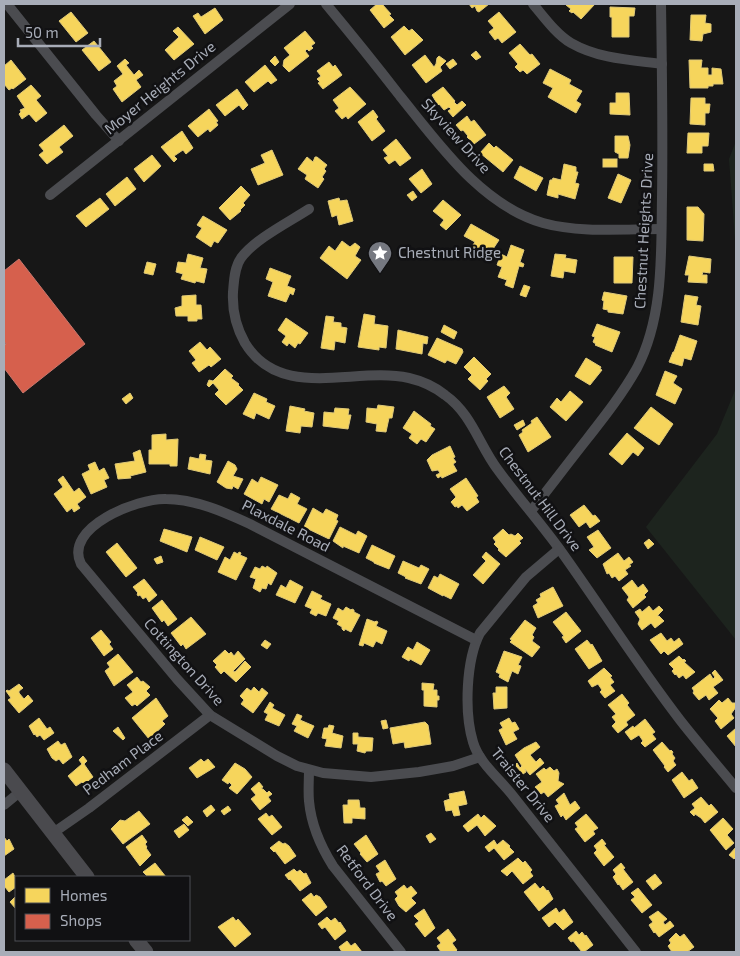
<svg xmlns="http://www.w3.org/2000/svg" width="740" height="956" font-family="'Exo 2',sans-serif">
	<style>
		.green { fill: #1d241e }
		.homes { fill: #f6d55c; stroke: #dfc978 }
		.shops { fill: #d6604d; stroke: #c8776d }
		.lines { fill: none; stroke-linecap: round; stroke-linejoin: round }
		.minor { stroke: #4b4c50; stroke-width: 10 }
		.secondary { stroke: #4a4a4e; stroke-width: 15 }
		.labels { text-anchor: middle; stroke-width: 5; stroke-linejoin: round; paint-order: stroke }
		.street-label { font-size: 15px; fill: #a8adb8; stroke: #111113 }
		.poi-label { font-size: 15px; fill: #a8adb8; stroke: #111113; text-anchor: start }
	</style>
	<rect width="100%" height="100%" fill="#171717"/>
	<!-- green -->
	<g class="green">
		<polygon points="736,141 736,253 729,159"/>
		<polygon points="736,388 736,640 646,527 717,434"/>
	</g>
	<!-- homes -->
	<g class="homes">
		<polygon points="377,4 382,4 391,14 389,15 394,20 384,28 370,10"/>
		<polygon points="469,4 489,4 479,12 477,11 475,6 472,8"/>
		<polygon points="567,4 595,4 581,19 573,12 572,13 569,11 571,9 566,5"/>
		<polygon points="610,7 635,8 634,16 629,16 629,37 612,37 612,17 610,17"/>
		<polygon points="215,8 223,20 205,34 193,16 198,13 201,17"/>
		<polygon points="71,12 88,33 76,42 59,21"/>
		<polygon points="499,12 516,32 502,43 498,38 495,40 489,32 494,28 488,21"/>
		<polygon points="691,15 706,15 705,23 711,24 711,32 703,34 702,41 690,40"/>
		<polygon points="404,26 409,31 412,29 423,40 405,55 391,37"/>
		<polygon points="178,27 194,44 174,60 165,50 179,37 173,31"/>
		<polygon points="305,31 315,43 311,46 313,48 309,51 307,49 305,51 309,56 289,72 283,66 284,60 290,55 284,48"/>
		<polygon points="94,41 111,62 99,71 82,50"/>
		<polygon points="520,44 530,55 532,54 540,64 527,74 523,70 520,72 515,67 518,64 509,53"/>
		<polygon points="476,51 481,57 476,60 471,55"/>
		<polygon points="425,55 434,67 436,64 437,58 439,56 446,61 440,67 442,71 426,83 412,65"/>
		<polygon points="275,56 279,62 275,66 270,61"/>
		<polygon points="125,59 129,63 126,65 134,75 139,70 143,75 136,80 141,87 122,102 113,89 117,86 114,81 123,74 117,66"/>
		<polygon points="453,59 457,64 450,69 446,64"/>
		<polygon points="11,60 26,79 13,89 12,88 9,90 4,84 4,66"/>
		<polygon points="689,60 702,60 701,68 708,68 708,75 712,75 712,68 721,69 723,84 713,84 713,86 708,86 708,88 690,88"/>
		<polygon points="329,62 333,67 335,65 342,75 323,89 318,83 320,82 317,79 321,76 317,71"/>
		<polygon points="265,65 277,80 271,84 268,81 254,92 245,82"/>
		<polygon points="550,69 571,80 569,84 582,91 576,101 581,104 576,113 548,97 553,88 543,83"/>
		<polygon points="31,85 41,96 36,100 47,113 36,122 29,114 22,119 19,114 21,112 20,110 25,108 17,96"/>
		<polygon points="350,87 366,104 348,119 346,116 342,119 335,111 339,108 333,100"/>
		<polygon points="443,87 455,101 454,102 457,105 462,101 466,105 453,117 448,111 451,109 449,107 444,110 439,104 438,105 432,95"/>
		<polygon points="237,89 248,105 243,110 239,105 225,116 216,105"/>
		<polygon points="616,93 629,93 630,115 610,114 610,103 616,103"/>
		<polygon points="691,98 705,98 705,104 710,104 709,113 705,113 705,125 690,124"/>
		<polygon points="209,109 218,121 216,122 218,125 210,132 208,129 198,137 188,126"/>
		<polygon points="373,110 378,117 376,119 385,131 372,141 358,122"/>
		<polygon points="467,116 471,122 474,120 486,135 474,144 467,137 468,136 463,130 461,131 456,125"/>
		<polygon points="64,125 73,136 59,147 63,152 47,164 39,155 44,151 39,145"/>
		<polygon points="182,131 193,148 186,154 183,150 174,156 177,159 174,162 161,147"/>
		<polygon points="688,133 709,133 708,146 702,146 702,153 687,153"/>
		<polygon points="615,136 628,136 630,145 628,158 619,158 619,154 615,152"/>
		<polygon points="396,139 411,158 400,166 395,160 389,164 384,158 388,156 383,150"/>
		<polygon points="489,143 494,148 496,146 513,160 503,172 480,153"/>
		<polygon points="272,150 283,175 258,185 251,169 265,163 261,155"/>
		<polygon points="152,155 161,166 144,182 134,169"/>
		<polygon points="307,157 313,162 315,157 317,157 327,165 324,169 326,171 322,177 324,179 318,188 305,179 307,175 298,169"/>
		<rect x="603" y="159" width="14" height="8"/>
		<polygon points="564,164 576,167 576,172 578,172 575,183 579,184 575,199 558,194 558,198 547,195 550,180 552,180 553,178 561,180"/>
		<polygon points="704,164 713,164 714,171 704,171"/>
		<polygon points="520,166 543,178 536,191 514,178"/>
		<polygon points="422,169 432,184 421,193 409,179"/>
		<polygon points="618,174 631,180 621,203 608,198"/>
		<polygon points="127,177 136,189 115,206 106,194"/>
		<polygon points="241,186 250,195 243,203 245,205 240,210 241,211 230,220 219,208"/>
		<polygon points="413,191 417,197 412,201 407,195"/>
		<polygon points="100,198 109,209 86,227 76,216"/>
		<polygon points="339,198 340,201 347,200 353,221 339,225 337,215 332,217 328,201"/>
		<polygon points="443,200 461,215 446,230 440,225 444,220 433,211"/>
		<polygon points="687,207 698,207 704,214 703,241 687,240"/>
		<polygon points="203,216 227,230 218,243 214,241 211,247 196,237 202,228 197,225"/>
		<polygon points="471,224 499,240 491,252 482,247 479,253 471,248 475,242 464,236"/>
		<polygon points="342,241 350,247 355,243 360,247 355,256 361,260 347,279 320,258 329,246 335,251"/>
		<polygon points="511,245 524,250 520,262 524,264 523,267 519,266 513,288 505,285 507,280 498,277 502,267 497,265 501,254 507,257"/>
		<polygon points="188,254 203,258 200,268 207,269 204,283 196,281 195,283 181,279 183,274 176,272 178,262 186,263"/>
		<polygon points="555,254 566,255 565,258 577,260 575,273 564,271 563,278 551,276"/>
		<polygon points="689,256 711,259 710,273 703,272 702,275 707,275 707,283 688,282 689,275 685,275"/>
		<polygon points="614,257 633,257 632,283 614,283"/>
		<polygon points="147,262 156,264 153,275 144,273"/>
		<polygon points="270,268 291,276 287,286 295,289 293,295 290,293 286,302 268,296 273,282 266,279"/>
		<polygon points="524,285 530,287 526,297 520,295"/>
		<polygon points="604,292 627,296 623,314 608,312 608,310 603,309 604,301 602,300"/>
		<polygon points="196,295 196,305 201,305 202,319 197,319 197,321 188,321 188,316 176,316 175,308 182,306 182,296"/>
		<polygon points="685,295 698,297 696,305 701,306 698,325 681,322"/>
		<polygon points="364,314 375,316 374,324 388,326 386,348 379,347 379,350 358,347"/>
		<polygon points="326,316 334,317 333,322 341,323 341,327 347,328 345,343 335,341 334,350 321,348"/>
		<polygon points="286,318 308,333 300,344 298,343 295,348 289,343 287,346 282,342 286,336 278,330"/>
		<polygon points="597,324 620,332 612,352 595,345 596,344 593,342 595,337 592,336"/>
		<polygon points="444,325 457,332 454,339 441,332"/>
		<polygon points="398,330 428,337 427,344 423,343 422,354 396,349"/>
		<polygon points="680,335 697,341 691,360 684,358 682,366 669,362 673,352 674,352"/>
		<polygon points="437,338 462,349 463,352 456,364 447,360 445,363 428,355"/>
		<polygon points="200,342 207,350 210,347 221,359 211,367 209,365 199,372 192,363 196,360 189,351"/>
		<polygon points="474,357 491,374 486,379 488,381 480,390 468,379 472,375 464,367"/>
		<polygon points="586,358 601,367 600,369 602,370 590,385 575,376"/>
		<polygon points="225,369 233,376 231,378 239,384 238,385 243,390 226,405 215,394 219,390 213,383 209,387 207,385 209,380 213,381"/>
		<polygon points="665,371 677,376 673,383 682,389 675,404 656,395"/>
		<polygon points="504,386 510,393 506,397 514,409 500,418 487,397"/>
		<polygon points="570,391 583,402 566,421 550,407 557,398 561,402"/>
		<polygon points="130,393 133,398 126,404 122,399"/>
		<polygon points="254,393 267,399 266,402 275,406 269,419 256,413 254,419 243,414"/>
		<polygon points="378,405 394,407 392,418 389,418 386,432 376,431 377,424 366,422 367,408 377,409"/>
		<polygon points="290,406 305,409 304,411 314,413 312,427 301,426 300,433 286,431"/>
		<polygon points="651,407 673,424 659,445 634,428"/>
		<polygon points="335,408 349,409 348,415 351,415 348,429 323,426 324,412 334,413"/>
		<polygon points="414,411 431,424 430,426 435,429 426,442 421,439 417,444 409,438 412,434 403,428"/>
		<polygon points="537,417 551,437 528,452 519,435 523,432 522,430 532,423 531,421"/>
		<polygon points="523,420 525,425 517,430 514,425"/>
		<polygon points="627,433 644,448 638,456 633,452 622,465 609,454"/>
		<polygon points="166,434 166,440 178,439 177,466 170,466 170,464 149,464 149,450 152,450 152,435"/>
		<polygon points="450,446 455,457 453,458 456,462 453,464 457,471 442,478 441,476 438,478 436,475 440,473 438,470 432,471 427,460 432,455"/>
		<polygon points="140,450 146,472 130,476 131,478 118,479 115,464 135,461 133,453"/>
		<polygon points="200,454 206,455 205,460 212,461 210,474 188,469 190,457 199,459"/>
		<polygon points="228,461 235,465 237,469 233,476 243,479 238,489 233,486 232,489 226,488 217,482"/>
		<polygon points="95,462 99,471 104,468 109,478 104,480 107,487 91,494 82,474 90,470 88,465"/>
		<polygon points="63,476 74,492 79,488 86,497 77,504 80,508 74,512 72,508 67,512 54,494 63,487 58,480"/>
		<polygon points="261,477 278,485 269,502 264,499 262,504 244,494 252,479 258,483"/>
		<polygon points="466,478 478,496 476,497 479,502 467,511 462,505 458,508 457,506 455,507 451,502 456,497 450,489"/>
		<polygon points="291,493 300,498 297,504 307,509 299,523 271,509 279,495 288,499"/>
		<polygon points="584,505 593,516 595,515 600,521 590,528 586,522 579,527 570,515"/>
		<polygon points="313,508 323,514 326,509 338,515 336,520 338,521 329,539 304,527"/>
		<polygon points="340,527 356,535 358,531 367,536 359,553 343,546 343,548 333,541"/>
		<polygon points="164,529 192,537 187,552 160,541"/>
		<polygon points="503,529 509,535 511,534 515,536 518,533 523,538 519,541 521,543 506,557 498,550 499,549 494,544 496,542 493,538"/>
		<polygon points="598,530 611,548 597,558 589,550 594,547 587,537"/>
		<polygon points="200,537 224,547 217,560 195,550"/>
		<polygon points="649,539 654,544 648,549 644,543"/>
		<polygon points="117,543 137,568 126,577 106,552"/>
		<polygon points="372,545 395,556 389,569 374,563 374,562 366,558"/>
		<polygon points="234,552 238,554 239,552 241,553 240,555 247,558 236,580 218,572 225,557 230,560"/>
		<polygon points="486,552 500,564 483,584 473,575 486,561 482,557"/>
		<polygon points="618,553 624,561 629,557 633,562 629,565 631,566 625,570 628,574 619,581 615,576 612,578 609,573 607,574 603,564"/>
		<polygon points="161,556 163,562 157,564 154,559"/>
		<polygon points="403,561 419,568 421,565 429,569 421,584 405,578 406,577 398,573"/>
		<polygon points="262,566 266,568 267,566 277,573 271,585 268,583 266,589 262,588 260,592 253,588 256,579 250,577 255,567 260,569"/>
		<polygon points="440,574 459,584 451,599 443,595 443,596 428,588 434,576 438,578"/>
		<polygon points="144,579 157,595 149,602 146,597 143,599 140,595 138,596 137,594 138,593 133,587"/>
		<polygon points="290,580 303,587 295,603 276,595 281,585 286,588"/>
		<polygon points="632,580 638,588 643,584 648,591 644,595 646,597 633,608 627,600 629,597 622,588"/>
		<polygon points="553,587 563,606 538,618 533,606 538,603 536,600 541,597 540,594"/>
		<polygon points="312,591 322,596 320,599 331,604 326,616 318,613 316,616 310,613 312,609 305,606"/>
		<polygon points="162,600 177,619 168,626 164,620 162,622 152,608"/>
		<polygon points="649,606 653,611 659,606 663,610 657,616 659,616 664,621 655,628 651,623 642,630 638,624 640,619 635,612 640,609 642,612"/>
		<polygon points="346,607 351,610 352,609 354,610 354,612 360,615 351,632 345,629 344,631 342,629 342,627 337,624 339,621 333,618 338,608 343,611"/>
		<polygon points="566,612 581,631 566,643 562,637 564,636 553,622"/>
		<polygon points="191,617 206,634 186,649 183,644 181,646 171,633"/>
		<polygon points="367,619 375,622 376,621 378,622 376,626 387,631 382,644 376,641 373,647 364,643 363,646 359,645"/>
		<polygon points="525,620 536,628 532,635 534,637 532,641 540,647 532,657 510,642 512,640 510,639"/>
		<polygon points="101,630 111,642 109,644 113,649 104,656 91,638"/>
		<polygon points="661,633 667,641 671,638 674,642 679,638 683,644 668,655 664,651 661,654 650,640"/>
		<polygon points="265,640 271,644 267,649 261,645"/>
		<polygon points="587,640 591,645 592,644 602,661 589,669 575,649"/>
		<polygon points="417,642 430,650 421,665 410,659 409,661 402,657 408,647 413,650"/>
		<polygon points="225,650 229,654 231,652 234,656 238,651 245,659 233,671 235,672 245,661 251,667 236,682 224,671 221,674 215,667 217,665 213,661"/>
		<polygon points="504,651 522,657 518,665 521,666 518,674 512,671 508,682 499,677 500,674 496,672"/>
		<polygon points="118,654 133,672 114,686 105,671 110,667 107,663"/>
		<polygon points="679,656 683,660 684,659 686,661 684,662 695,672 686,679 683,675 679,678 676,674 675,675 672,671 674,669 669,664"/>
		<polygon points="604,668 612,676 610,677 614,682 610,685 615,691 605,698 600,692 602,690 598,684 592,687 588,681"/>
		<polygon points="715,670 723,680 713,687 718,693 709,700 706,695 699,700 693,693 694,691 692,688 710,674 713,679 715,677 712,673"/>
		<polygon points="137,677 141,682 143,681 150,687 146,691 150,695 137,706 135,704 132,706 125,698 133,692 127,685"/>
		<polygon points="422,683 434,684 433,690 437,690 437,696 439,696 439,700 437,700 437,707 424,706 424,690 422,690"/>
		<polygon points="19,684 23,688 19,691 19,693 24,699 28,695 33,701 19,713 8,700 11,698 6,691 7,690 9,691"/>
		<polygon points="254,687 259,692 262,688 268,693 253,713 241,704 244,700 240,696 247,688 251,691"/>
		<polygon points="496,687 507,687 507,708 494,709 493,693 496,693"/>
		<polygon points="622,694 629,703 627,705 635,715 626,722 628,725 618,733 612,726 616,722 612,717 616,714 608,705"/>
		<polygon points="156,698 168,716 162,721 165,724 149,739 132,718"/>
		<polygon points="728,698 732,703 736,703 736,707 731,714 734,718 721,729 715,721 718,718 710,709 719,700 722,703"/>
		<polygon points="270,702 274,705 272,708 285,715 279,726 265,720 268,714 264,712"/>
		<polygon points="297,714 302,716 300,720 314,726 308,738 294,731 297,726 292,724"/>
		<polygon points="39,718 47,729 50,727 54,733 44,740 40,735 37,737 35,734 34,735 29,726"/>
		<polygon points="509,718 512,723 515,722 519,729 513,732 517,739 506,745 499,730 503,728 500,723"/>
		<polygon points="645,719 655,732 652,734 656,739 645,747 641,743 643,741 639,735 631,740 625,732 633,726 634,728"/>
		<polygon points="386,720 388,728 383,729 381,721"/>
		<polygon points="425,722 428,725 431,744 405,748 404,742 393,744 390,728"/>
		<polygon points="329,725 334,726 332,733 343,736 341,748 325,746 327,739 322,738 324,728 328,728"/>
		<polygon points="118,727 125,738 123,740 113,731"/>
		<polygon points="736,728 736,747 727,736"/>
		<polygon points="353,733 358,733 358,737 373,738 372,751 366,751 365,753 357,751 358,744 353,744"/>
		<polygon points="58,741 61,745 65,743 72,757 63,764 59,759 56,761 52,758 47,749"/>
		<polygon points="536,742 540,747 530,755 536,762 540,758 544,763 530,775 525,769 526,772 523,774 515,765 517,763 520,768 522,766 515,755 524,748"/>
		<polygon points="662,742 670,751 671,750 673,752 672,754 675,758 673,761 676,765 668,772 664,767 665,766 653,750"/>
		<polygon points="83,756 87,761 84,764 93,777 84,784 82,782 76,786 68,776 82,764 79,760"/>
		<polygon points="201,759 204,762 208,759 215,767 197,778 189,768"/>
		<polygon points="235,763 245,769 252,777 237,794 229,788 232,785 229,782 228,784 222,780"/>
		<polygon points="550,767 554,771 557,769 559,773 558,781 564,784 548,797 544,792 541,794 535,787 542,782 536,774 544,768 546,770"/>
		<polygon points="682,772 689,781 692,779 698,788 684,798 672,780"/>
		<polygon points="259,782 263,787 261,788 264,790 267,793 269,791 272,794 268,797 271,801 260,810 251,799 256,795 251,789"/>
		<polygon points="464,791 467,804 458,806 460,815 454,816 452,810 446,811 444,801 450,799 449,794"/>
		<polygon points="564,793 570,805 575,801 580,808 566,820 563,815 561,817 555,806 559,804 556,800"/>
		<polygon points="701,797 709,806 711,804 718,812 705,823 701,818 695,814 694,816 690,812 695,808 692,804"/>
		<polygon points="348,800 359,800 360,808 365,808 365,819 352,818 352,823 344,823 343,805 348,805"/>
		<polygon points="211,805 215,810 207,817 203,811"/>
		<polygon points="228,806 231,810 224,815 221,811"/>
		<polygon points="139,811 150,824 123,844 111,829 120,820 125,821"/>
		<polygon points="266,813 269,817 272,815 282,827 272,835 258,819"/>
		<polygon points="478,814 481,818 484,815 496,826 485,836 477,825 468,832 463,826"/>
		<polygon points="586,814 598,828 593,831 595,834 585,842 575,829 578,827 575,823"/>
		<polygon points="187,816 193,822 188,826 182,820"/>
		<polygon points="723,818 733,829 727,835 734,843 726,850 710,830"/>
		<polygon points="184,824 189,830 179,838 174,831"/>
		<polygon points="431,833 436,839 430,843 426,836"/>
		<polygon points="142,835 147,842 145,844 147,847 146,848 151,855 140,866 126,847"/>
		<polygon points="366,835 378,854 367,862 360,854 361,853 354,844"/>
		<polygon points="4,837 7,841 9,839 14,849 4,856"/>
		<polygon points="602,839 606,844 604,845 614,857 604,866 594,853 597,850 594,846"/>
		<polygon points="494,840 497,845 503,840 510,846 509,847 514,852 504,860 494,848 489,852 485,847"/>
		<polygon points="279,841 283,844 285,843 289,846 296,856 285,864 275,851 274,852 270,848"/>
		<polygon points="736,847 736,857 734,859 729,855"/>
		<polygon points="518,858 523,863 525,861 532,870 530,872 533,876 523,884 512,871 507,876 501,871"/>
		<polygon points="385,860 396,879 386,886 382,881 380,882 376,874 380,872 376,866"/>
		<polygon points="155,863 166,877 148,877 143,872"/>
		<polygon points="621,863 625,868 623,869 633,882 623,890 619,884 618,885 613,877 616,874 613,870"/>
		<polygon points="294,869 297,872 300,870 304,874 306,873 311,883 300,891 290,879 289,880 285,875"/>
		<polygon points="13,873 16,879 16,887 9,892 5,887 4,888 4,880"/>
		<polygon points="655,874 662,883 653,890 646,881"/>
		<polygon points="535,883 540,889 543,886 547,891 548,890 553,899 539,911 524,892"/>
		<polygon points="404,885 407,889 411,886 417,893 411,898 416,903 406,912 399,906 395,899 398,896 395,892"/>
		<polygon points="638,888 652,905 642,913 631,900 635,897 631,893"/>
		<polygon points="311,893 314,897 316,895 320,897 327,907 316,916 302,900"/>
		<polygon points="16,896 16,909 10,902"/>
		<polygon points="556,908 559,913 564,909 573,922 563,930 555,922 549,927 542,918"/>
		<polygon points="424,909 435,928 425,937 415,924 419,921 414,916"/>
		<polygon points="658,911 667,919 663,922 665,925 670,921 674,926 659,937 655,932 654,933 649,925 653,922 649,917"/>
		<polygon points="233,917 236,921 238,919 251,934 235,947 218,927"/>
		<polygon points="327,917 331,921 335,918 339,923 340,922 346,931 335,940 325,927 322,929 318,924"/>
		<polygon points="448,929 456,940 452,943 457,950 455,952 441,952 437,946 441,943 437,938"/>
		<polygon points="576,931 579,935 582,932 585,936 586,935 593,945 584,952 582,952 573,941 571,942 568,938"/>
		<polygon points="676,933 680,937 684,934 694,947 687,952 672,952 668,946 671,943 669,940"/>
		<polygon points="347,941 351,946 355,943 362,952 342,952 339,947"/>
	</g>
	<!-- shops -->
	<polygon class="shops" points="19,259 85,344 23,393 4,368 4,346 6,344 4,341 4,271"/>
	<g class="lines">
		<!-- minor -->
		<g class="minor">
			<polyline points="7,4 96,115 119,141"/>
			<path d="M326,4C351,34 376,65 400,96C439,144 481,205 543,223C578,233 625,229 661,229"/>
			<path d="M533,4C544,17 556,34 571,43C599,59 631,60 662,64"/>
			<polyline points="50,195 290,4"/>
			<path d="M309,209C289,222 255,239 241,258C234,268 234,282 233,292C232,311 236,327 245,343C281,402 355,366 409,378C422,381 435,387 445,395C472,414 479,445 498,470C517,496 538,520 558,547C599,604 637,664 680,720C698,743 717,765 736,788"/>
			<path d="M531,511C550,487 568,463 587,439C605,416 623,393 637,368C664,316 661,253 662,197C663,132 662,68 661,4"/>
			<path d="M559,549L526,577L480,633C466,660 464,712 473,742C479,763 500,779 513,796C554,848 595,900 636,952"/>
			<path d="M476,640L250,524C224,512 195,499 166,499C138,498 63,527 81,564L177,679L210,715L277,756L297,766L323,773L371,777L419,772L453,766L480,757"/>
			<path d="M309,770C309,780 308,791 309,801C311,823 321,847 333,866L401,952"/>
			<polyline points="4,805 21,791"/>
			<polyline points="53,833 89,808 210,715"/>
		</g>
		<!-- secondary -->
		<g class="secondary">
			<polyline points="4,770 87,877"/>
			<polyline points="136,940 146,952"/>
		</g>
	</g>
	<!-- icons -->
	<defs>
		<g id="sight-pin" transform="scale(1.25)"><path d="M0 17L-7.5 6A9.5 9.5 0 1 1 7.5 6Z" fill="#757880" stroke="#111113"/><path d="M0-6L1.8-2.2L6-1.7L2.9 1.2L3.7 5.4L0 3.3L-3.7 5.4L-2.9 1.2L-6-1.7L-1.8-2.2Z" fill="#fff"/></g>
	</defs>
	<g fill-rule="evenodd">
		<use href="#sight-pin" x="380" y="253"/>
	</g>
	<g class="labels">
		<!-- street labels -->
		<g class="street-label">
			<text transform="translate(160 88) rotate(-39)" y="5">Moyer Heights Drive</text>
			<text transform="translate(456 136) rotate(48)" y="5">Skyview Drive</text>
			<text transform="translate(644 231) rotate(-87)" y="5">Chestnut Heights Drive</text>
			<text transform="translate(540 499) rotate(53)" y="5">Chestnut Hill Drive</text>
			<text transform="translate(286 526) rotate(27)" y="5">Plaxdale Road</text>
			<text transform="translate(184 662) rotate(48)" y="5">Cottington Drive</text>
			<text transform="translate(123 763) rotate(-37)" y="5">Pedham Place</text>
			<text transform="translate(523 785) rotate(51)" y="5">Traister Drive</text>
			<text transform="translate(367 883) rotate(53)" y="5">Retford Drive</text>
		</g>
		<!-- poi labels -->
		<g class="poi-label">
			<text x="398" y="258">Chestnut Ridge</text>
		</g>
	</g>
	<!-- border -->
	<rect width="740" height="956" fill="none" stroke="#a8adb8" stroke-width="10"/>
	<!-- legend -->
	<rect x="15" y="876" width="175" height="65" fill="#111113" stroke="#4d4f55"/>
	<rect x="25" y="888" width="25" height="15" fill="#f6d55c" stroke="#4d4f55"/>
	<text x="60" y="901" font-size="15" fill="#a8adb8">Homes</text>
	<rect x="25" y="914" width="25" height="15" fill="#d6604d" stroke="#4d4f55"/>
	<text x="60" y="926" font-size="15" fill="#a8adb8">Shops</text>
	<!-- scale -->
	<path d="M18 38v8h82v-8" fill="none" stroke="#a8adb8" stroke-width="2.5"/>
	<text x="25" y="38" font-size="15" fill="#a8adb8" stroke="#111113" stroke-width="4" paint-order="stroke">50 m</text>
</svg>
